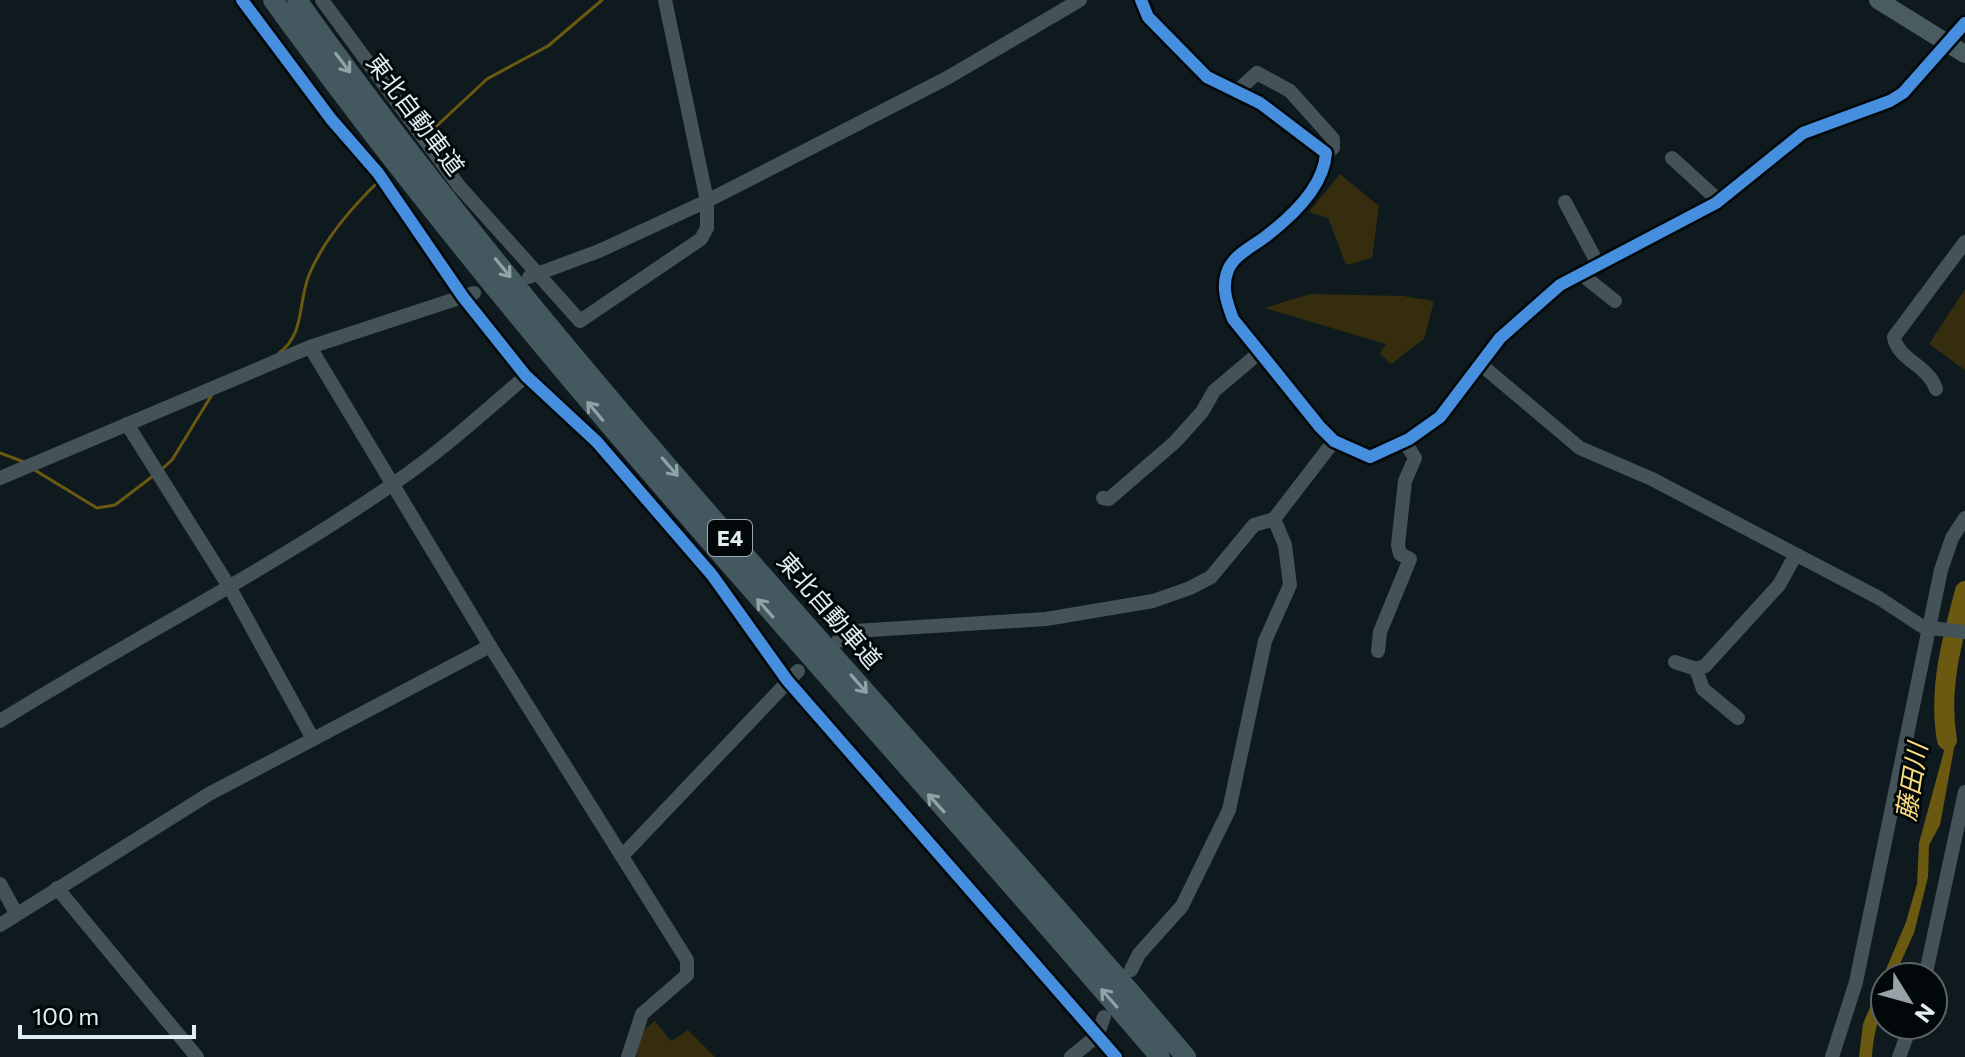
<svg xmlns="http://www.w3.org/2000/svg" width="1965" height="1057" font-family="Commissioner,'Noto Sans JP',sans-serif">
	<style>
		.green { fill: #352d0e }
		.water { fill: #6b5911 }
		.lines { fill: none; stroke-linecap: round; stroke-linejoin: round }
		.stream { stroke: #6b5911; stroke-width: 3 }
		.river { stroke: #6b5911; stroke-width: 20 }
		.minor { stroke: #445357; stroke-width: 14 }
		.major { stroke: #485c62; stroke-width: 18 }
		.highway { stroke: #44595f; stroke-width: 20 }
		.cycleway-casing { stroke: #02070a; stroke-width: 17 }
		.cycleway { stroke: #468fdf; stroke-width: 12 }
		.oneway { stroke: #92a3a8 }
		.labels { text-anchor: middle; stroke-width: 6; stroke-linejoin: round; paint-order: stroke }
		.shield { fill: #02070a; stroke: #9da8ac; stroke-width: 2 }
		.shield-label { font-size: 22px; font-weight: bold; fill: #e0edf1 }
		.street-label { font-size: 24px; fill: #e0edf1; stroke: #02070a }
		.water-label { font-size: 26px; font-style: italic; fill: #f9db7d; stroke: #02070a }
	</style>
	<rect width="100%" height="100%" fill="#0f1a1e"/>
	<!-- green -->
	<g class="green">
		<polygon points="1340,174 1379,206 1372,258 1346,265 1328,218 1309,212"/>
		<polygon points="1965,289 1965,370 1929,344"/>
		<polygon points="1310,294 1403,296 1434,301 1424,339 1391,364 1380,354 1386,344 1264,308"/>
		<path d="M655,1021L671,1041L688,1030L715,1057H637C638,1040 640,1031 655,1021Z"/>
	</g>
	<!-- water -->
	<path class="water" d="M1942,714L1950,728L1954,748L1949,776L1940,825L1929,845L1928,877L1914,933L1894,977H1885C1885,1004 1873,1029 1872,1057H1859L1863,1024L1906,922L1917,884L1919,843L1944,751L1937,725Z"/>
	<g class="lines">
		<!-- stream -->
		<g class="stream">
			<polyline points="428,134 487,79 548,46 602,0"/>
			<path d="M279,353C305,334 298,302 309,275C324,239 351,208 379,181"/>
			<polyline points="0,453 24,462"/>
			<polyline points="33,469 97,508 115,505 153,476"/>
			<polyline points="162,469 172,460 213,393"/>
		</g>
		<!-- river -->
		<path class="river" d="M1947,740C1938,690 1952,640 1965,591"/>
		<!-- minor -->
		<g class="minor">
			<polyline points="242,0 331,119 378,173 463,297 526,376 597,442 712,575 787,680 1116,1057"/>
			<polyline points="322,0 459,186 580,321 701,239 707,228 707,201 665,0"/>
			<path d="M1141,0L1148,17L1207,77L1260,103L1326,153C1324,187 1290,218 1265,237C1252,247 1234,255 1228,270C1221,287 1227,303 1233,319L1320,427L1334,441L1370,457L1409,439L1440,417L1500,338L1560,285L1716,203L1803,133L1890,101L1903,93L1965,23"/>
			<polyline points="1236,92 1257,73 1290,91 1333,139 1333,148 1326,153"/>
			<polyline points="1672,158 1718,200"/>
			<polyline points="1565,202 1598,264"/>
			<polyline points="1581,274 1615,301"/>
			<polyline points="529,277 599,251 707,201 947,78 1080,0"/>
			<polyline points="310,347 490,646 687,960 687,975 642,1014 628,1057"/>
			<polyline points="1479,363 1580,448 1652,479 1879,598 1923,627 1965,632"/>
			<path d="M1936,389C1929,366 1897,359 1894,337L1965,242"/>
			<polyline points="127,424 230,588 313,739"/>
			<polyline points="0,478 310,347 474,293"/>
			<polyline points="1103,498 1109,499 1175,442 1202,412 1214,391 1259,353"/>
			<polyline points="838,641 854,631 1046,619 1153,601 1190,588 1211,577 1254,525 1274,519 1334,441"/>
			<polyline points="1378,651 1380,632 1410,559 1400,554 1398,545 1405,481 1415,458 1405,442"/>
			<polyline points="1675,662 1696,669 1705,666 1779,585 1795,556"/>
			<polyline points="1696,669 1703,689 1738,718"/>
			<path d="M0,721C130,640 267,571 393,484C440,452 482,414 526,376"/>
			<polyline points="622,856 798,671"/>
			<polyline points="0,884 16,913"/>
			<polyline points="57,888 197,1057"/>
			<polyline points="0,925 209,794 490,646"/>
			<polyline points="1131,970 1139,954 1182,906 1229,810 1265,641 1290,585 1285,545 1274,519"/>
			<polyline points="1925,977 1965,792"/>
			<polyline points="1071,1057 1097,1036 1104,1017"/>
			<polyline points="1832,1057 1856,982 1941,570 1952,538 1965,518"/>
			<polyline points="1899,1057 1911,1025"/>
		</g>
		<!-- major -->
		<polyline class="major" points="1878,0 1965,54"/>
		<!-- highway -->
		<g class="highway">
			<path d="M273,0C543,374 862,706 1160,1057"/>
			<path d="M297,0C564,376 888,707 1186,1057"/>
		</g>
		<!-- cycleway casing -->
		<g class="cycleway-casing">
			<g id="cycleway">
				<polyline points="242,0 331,119 378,173 463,297 526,376 597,442 712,575 787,680 1116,1057"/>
				<path d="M1141,0L1148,17L1207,77L1260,103L1326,153C1324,187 1290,218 1265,237C1252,247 1234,255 1228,270C1221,287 1227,303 1233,319L1320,427L1334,441L1370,457L1409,439L1440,417L1500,338L1560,285L1716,203L1803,133L1890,101L1903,93L1965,23"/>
			</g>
		</g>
		<!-- cycleway -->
		<use href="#cycleway" class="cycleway"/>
	</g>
	<!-- one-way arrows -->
	<defs><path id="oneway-shaft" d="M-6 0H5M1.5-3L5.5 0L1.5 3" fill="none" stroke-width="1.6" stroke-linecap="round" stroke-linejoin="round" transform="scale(2)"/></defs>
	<g class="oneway">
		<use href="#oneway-shaft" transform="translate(343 63) rotate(53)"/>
		<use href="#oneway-shaft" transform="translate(503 268) rotate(51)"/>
		<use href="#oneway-shaft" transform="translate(595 411) rotate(-130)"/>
		<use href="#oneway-shaft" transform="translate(670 467) rotate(49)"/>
		<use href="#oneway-shaft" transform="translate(765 608) rotate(-131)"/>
		<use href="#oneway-shaft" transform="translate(859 684) rotate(49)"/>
		<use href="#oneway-shaft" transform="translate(936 803) rotate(-132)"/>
		<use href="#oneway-shaft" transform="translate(1109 998) rotate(-131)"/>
	</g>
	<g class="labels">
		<!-- shield labels -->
		<rect class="shield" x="708" y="520" width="44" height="36" rx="6"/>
		<g class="shield-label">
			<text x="730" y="546">E4</text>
		</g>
		<!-- street labels -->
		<g class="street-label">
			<text transform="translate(415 115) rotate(53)" y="8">東北自動車道</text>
			<text transform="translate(829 611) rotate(49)" y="8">東北自動車道</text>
		</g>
		<!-- water labels -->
		<g class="water-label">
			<text transform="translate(1912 782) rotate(-81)" y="9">藤田川</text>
		</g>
	</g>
	<!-- north arrow -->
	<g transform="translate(1909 1001) rotate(127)"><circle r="38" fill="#02070a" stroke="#5b6366" stroke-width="2"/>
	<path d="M0-6L14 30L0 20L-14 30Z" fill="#97a3a7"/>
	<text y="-12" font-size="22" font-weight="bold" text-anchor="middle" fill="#e0edf1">N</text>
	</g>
	<!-- scale -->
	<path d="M20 1025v12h174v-12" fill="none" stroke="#e0edf1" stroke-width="4"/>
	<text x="32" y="1025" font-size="24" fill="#e0edf1" stroke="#02070a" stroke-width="6" paint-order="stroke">100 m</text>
</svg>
